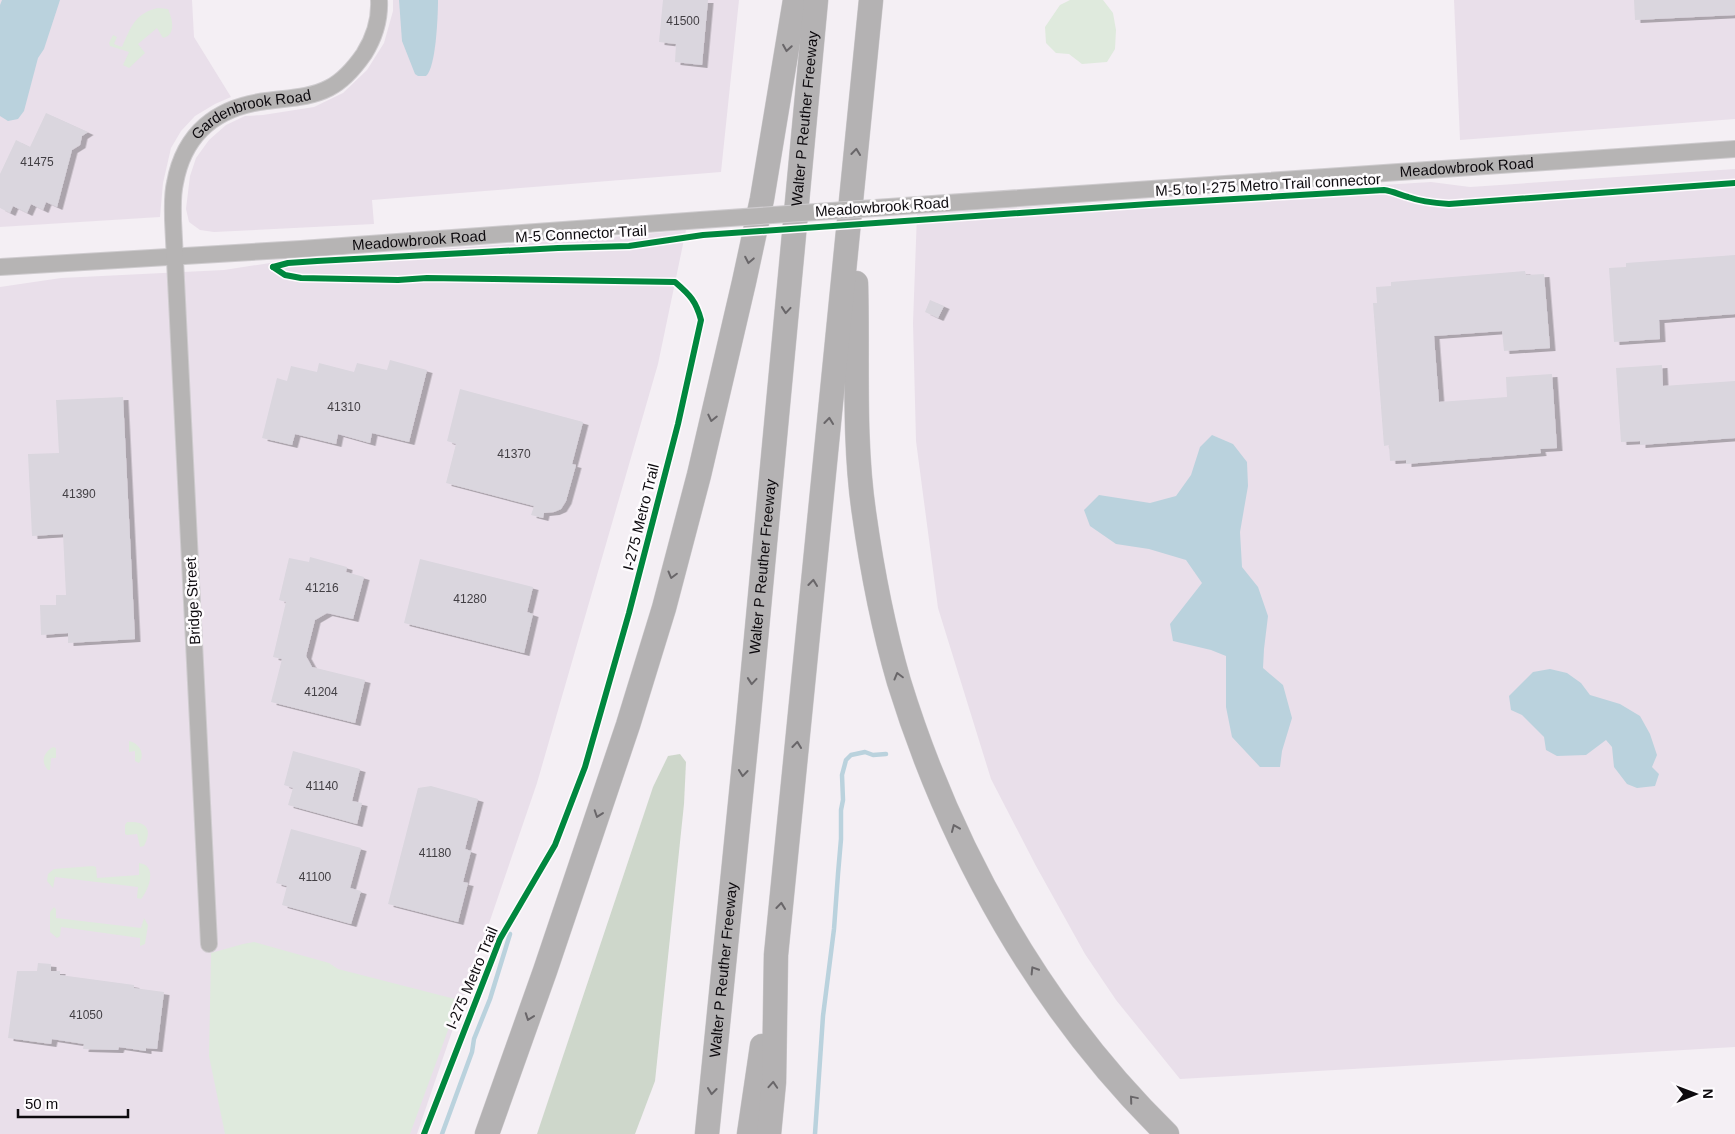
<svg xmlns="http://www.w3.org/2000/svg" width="1735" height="1134" font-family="Helvetica,sans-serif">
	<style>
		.built { fill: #e9dfea }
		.green { fill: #dfeadd }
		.forest { fill: #ced7cb }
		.water { fill: #bad2dd }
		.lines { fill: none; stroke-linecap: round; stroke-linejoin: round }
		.stream { stroke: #bad2dd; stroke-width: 4.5 }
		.building { fill: #dad6de; filter: url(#shadow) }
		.minor-casing { stroke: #cecbce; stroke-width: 18 }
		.highway-casing { stroke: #cecbce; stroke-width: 25 }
		.minor { stroke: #b6b4b4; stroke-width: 16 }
		.highway { stroke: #b4b2b3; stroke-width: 24 }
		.minor-bridge-casing { stroke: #cecbce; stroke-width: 18; stroke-linecap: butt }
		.minor-bridge { stroke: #b6b4b4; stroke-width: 16 }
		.cycleway-casing { stroke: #fefcfe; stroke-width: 9 }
		.cycleway { stroke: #00873e; stroke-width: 6 }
		.oneway { stroke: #696669 }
		.labels { text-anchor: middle; stroke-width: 5; stroke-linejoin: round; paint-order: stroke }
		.number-label { font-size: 12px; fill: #423f44 }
		.street-label { font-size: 15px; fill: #0d0a0e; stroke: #fefcfe }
	</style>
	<defs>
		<filter id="shadow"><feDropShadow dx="5.5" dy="3" stdDeviation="0" flood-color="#0004"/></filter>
	</defs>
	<rect width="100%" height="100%" fill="#f4eff4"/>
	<!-- built -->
	<g class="built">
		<polygon points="0,0 192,0 194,37 231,97 215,104 195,116 181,131 171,148 163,183 160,217 0,227"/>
		<polygon points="393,0 739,0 721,172 372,200 374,224 214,232 200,230 189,222 186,209 190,176 196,158 209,140 226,125 245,116 263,115 314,107 343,93 367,70 384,43 393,11"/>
		<polygon points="1454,0 1735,0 1735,119 1460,140"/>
		<polygon points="1735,169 1735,1047 1180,1079 1116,1000 1085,954 1036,866 991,779 938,608 916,441 913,323 917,214 1431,182 1470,187"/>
		<polygon points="686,230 658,364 537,783 417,1134 0,1134 0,287 61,278 224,270 296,259 625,236"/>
	</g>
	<!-- green -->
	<g class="green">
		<polygon points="1070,0 1103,0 1113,13 1116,30 1115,49 1107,62 1082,64 1069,54 1056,53 1046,43 1045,27 1060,5"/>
		<path d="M158,8L168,9C172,18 177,35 163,38L157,28L138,44L145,53L129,68L123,65L129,52L110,46L109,43L113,35L117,37L114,44L122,47C131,27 135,13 158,8Z"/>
		<path d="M129,741C139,743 146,754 139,763L135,761V751L129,752Z"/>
		<path d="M53,747L56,748V758H51L50,770H48C40,762 44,752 53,747Z"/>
		<path d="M127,822C144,821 154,827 144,846L140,847L137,834L127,835L125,834V825Z"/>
		<path d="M139,863C158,865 149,890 141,899L137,898L138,887L55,877L53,888L47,881L48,874L54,869L93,866L96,867L97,878L139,875Z"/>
		<polygon points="54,907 56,909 56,918 141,928 144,918 148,925 145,944 140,946 140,938 61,927 60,936 57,938 50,932 50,912"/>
		<polygon points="254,942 329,963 338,969 459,1000 410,1134 225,1134 209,1056 211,953 243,944"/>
	</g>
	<!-- forest -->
	<polygon class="forest" points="680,754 686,762 684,804 655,1081 635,1134 537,1134 653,787 668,756"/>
	<!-- water -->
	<g class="water">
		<polygon points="2,0 60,0 44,49 38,58 24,111 18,119 8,121 0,116 0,5"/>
		<path d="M399,0H438C438,15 436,68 426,76H418L415,74L402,41Z"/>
		<polygon points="1212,435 1233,444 1247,462 1248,486 1240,532 1242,567 1258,587 1268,616 1264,649 1263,668 1283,685 1292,718 1282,751 1280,767 1260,767 1232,737 1226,707 1226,656 1211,650 1173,641 1170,624 1202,583 1186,560 1149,549 1116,544 1090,526 1084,510 1099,495 1150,503 1176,496 1191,475 1200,447"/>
		<polygon points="1550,669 1567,673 1581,683 1590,695 1620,704 1640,716 1650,734 1657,755 1652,767 1659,774 1655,786 1637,788 1627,784 1614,767 1612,747 1606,740 1586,755 1557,756 1546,750 1544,737 1522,715 1511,710 1509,696 1533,672"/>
	</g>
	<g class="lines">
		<!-- stream -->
		<g class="stream">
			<polyline points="442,1134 472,1052 474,1039 490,999 510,934"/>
			<polyline points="815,1134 823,1016 834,929 838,874 841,839 841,810 843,800 842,775 846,760 851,755 865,752 873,755 886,754"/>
		</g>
	</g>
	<!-- building -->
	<g class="building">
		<polygon points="663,0 708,0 702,65 675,62 676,44 659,42"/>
		<polygon points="1634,0 1735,0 1735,15 1635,20"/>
		<polygon points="46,113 88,132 82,136 80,145 72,150 57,207 46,202 43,210 31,204 27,213 13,206 10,213 0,208 0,174 16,140 30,147"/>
		<polygon points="1735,255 1735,314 1659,320 1660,339 1614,342 1609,268 1626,267 1626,263"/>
		<polygon points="1525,271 1526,275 1544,274 1550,348 1504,351 1502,331 1434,336 1439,402 1507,397 1506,377 1552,374 1557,448 1540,449 1541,453 1406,464 1406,460 1390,461 1389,445 1384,446 1373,303 1377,303 1376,287 1391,286 1391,282"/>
		<polygon points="930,300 944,306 938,318 925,312"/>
		<polygon points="390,360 427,370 409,442 372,433 370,443 338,434 336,444 295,434 292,445 262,438 277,378 287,381 291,366 317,372 319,363 354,372 357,363 387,370"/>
		<polygon points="1662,365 1663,386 1735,381 1735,438 1640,445 1640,441 1621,442 1616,368"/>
		<polygon points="460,389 583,422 572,464 576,465 566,501 561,509 554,512 544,513 543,518 531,515 534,506 446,483 456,444 447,441"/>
		<polygon points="123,397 135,639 68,643 68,633 41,635 40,605 56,605 56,595 66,595 63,534 32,536 28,454 59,453 56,400"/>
		<polygon points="310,557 347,567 346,572 364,577 353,619 327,613 315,620 306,656 312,667 365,680 355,723 271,702 282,659 273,657 286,602 279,600 289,558 309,562"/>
		<polygon points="420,559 533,587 527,612 533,614 524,653 404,623"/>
		<polygon points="293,751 360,769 352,801 362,803 357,824 288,805 293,788 284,785"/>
		<polygon points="431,786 478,799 465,849 471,851 463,882 468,883 458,922 388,904 418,788"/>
		<polygon points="291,829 361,848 350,888 361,891 351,924 282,905 287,886 276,883"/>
		<polygon points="38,963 51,964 51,971 60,971 60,975 134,985 134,988 164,992 157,1049 146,1048 146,1051 119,1047 118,1050 83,1049 84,1044 52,1039 51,1044 8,1038 17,971 37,971"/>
	</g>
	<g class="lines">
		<!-- minor casing -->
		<g class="minor-casing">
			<g id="minor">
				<path id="s1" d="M918,205L1735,149"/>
				<path id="s2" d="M0,267L301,249L701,220"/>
				<path id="s3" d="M209,944L173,220C173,208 172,195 175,183C184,133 217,107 266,101C287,98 310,98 329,88C343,81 355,67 364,54C374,38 380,19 379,0"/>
			</g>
		</g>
		<!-- highway casing -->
		<g class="highway-casing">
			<g id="highway">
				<path d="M856,283C858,358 853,439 864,513C872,570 883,627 899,682C951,850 1041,1011 1167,1134"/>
				<polyline points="487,1134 545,971 628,725 664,608 699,475 744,282 762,199 795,0"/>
				<path id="s4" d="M707,1134L748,724L816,0"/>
				<polyline points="749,1134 762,1046"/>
				<polyline points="769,1134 774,1082 776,955 871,0"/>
			</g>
		</g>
		<!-- minor -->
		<use href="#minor" class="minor"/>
		<!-- highway -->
		<use href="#highway" class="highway"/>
		<!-- minor-bridge casing -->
		<g class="minor-bridge-casing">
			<polyline id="minor-bridge" points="701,220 918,205"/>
		</g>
		<!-- minor-bridge -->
		<use href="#minor-bridge" class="minor-bridge"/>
		<!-- cycleway casing -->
		<g class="cycleway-casing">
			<g id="cycleway">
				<path d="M273,267L288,263L317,261L558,248L629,246L703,235L1149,204L1384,190C1393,191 1400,195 1408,197C1422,202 1435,203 1449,204L1735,183"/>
				<path d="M273,267L285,275L301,278L398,280L427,278L675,282C690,295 696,301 701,320L678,424L629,613L585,767L555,845L500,939L424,1134"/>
			</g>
		</g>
		<!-- cycleway -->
		<use href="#cycleway" class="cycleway"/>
	</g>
	<!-- one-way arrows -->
	<defs><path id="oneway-chevron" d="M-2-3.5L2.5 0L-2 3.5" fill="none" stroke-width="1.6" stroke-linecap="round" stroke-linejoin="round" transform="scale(1.25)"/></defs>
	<g class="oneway">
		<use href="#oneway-chevron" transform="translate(787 48) rotate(99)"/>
		<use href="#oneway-chevron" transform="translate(856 152) rotate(-84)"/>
		<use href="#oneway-chevron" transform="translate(749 260) rotate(101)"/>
		<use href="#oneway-chevron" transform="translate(786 310) rotate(95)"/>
		<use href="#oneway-chevron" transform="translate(712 418) rotate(103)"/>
		<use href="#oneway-chevron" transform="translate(829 421) rotate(-84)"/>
		<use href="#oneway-chevron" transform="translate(672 575) rotate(105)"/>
		<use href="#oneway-chevron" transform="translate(813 583) rotate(-84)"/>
		<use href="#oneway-chevron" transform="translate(898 676) rotate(-105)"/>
		<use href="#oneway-chevron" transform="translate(752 681) rotate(95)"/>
		<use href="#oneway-chevron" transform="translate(797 745) rotate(-84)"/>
		<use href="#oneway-chevron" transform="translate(743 773) rotate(96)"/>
		<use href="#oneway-chevron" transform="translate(598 814) rotate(109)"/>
		<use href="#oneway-chevron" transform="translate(955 828) rotate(-113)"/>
		<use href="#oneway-chevron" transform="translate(781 906) rotate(-84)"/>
		<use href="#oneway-chevron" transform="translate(1034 970) rotate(-122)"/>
		<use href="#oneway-chevron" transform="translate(529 1017) rotate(110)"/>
		<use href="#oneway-chevron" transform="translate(773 1085) rotate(-86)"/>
		<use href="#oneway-chevron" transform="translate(712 1091) rotate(96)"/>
		<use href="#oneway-chevron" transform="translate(1133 1099) rotate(-130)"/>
	</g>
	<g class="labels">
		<!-- number labels -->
		<g class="number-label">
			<text x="683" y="25">41500</text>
			<text x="37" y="166">41475</text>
			<text x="344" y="411">41310</text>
			<text x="514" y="458">41370</text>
			<text x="79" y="498">41390</text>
			<text x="322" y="592">41216</text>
			<text x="470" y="603">41280</text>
			<text x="321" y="696">41204</text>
			<text x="322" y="790">41140</text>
			<text x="435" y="857">41180</text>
			<text x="315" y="881">41100</text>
			<text x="86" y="1019">41050</text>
		</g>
		<!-- street labels -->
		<g class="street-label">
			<text dy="5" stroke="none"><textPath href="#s3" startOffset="876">Gardenbrook Road</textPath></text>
			<text dy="5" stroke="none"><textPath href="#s4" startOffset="1020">Walter P Reuther Freeway</textPath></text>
			<text dy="5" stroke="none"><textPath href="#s1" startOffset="550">Meadowbrook Road</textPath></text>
			<text transform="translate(1268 185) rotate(-3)" y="5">M-5 to I-275 Metro Trail connector</text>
			<text transform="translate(882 207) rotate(-4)" y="5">Meadowbrook Road</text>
			<text transform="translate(581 234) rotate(-3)" y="5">M-5 Connector Trail</text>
			<text dy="5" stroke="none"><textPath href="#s2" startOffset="420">Meadowbrook Road</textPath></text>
			<text transform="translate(641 517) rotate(-76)" y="5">I-275 Metro Trail</text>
			<text dy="5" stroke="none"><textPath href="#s4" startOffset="570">Walter P Reuther Freeway</textPath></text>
			<text transform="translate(193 601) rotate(-93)" y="5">Bridge Street</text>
			<text dy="5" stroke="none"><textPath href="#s4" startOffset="165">Walter P Reuther Freeway</textPath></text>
			<text transform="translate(472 978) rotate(-67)" y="5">I-275 Metro Trail</text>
		</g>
	</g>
	<!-- north arrow -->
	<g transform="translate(1695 1094) rotate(89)" stroke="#fefcfe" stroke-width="4" paint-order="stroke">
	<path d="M0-4L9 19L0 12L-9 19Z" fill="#0d0a0e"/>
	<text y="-8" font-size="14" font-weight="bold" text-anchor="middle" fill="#0d0a0e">N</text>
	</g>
	<!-- scale -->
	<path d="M18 1109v8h110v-8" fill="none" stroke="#0d0a0e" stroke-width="2.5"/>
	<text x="25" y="1109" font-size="15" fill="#0d0a0e" stroke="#fefcfe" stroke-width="4" paint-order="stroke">50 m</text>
</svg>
